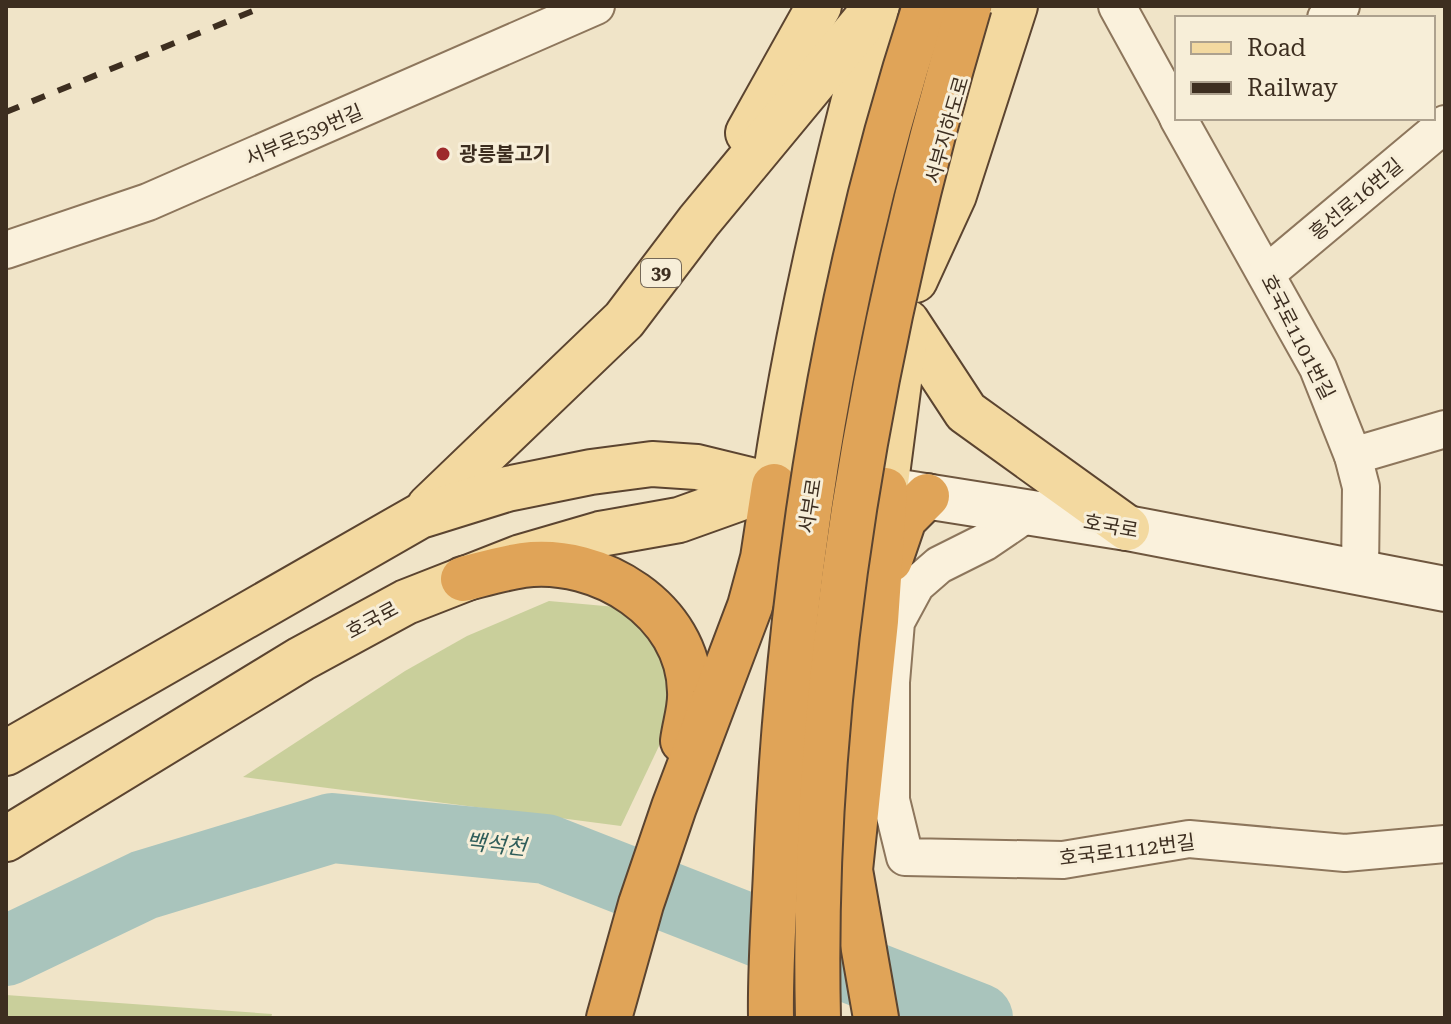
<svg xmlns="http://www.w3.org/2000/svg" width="1451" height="1024" font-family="'Roboto Serif','Noto Sans KR',serif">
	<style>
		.green { fill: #c9cf9b }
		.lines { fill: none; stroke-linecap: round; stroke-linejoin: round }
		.river { stroke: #a9c4bc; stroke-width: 70 }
		.street-casing { stroke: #8d765c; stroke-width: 40 }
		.secondary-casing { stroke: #6f573f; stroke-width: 48 }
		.primary-casing { stroke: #5b4430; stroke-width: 48 }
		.highway-casing { stroke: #5b4430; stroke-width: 48 }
		.street { stroke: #faf1dc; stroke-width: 36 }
		.secondary { stroke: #faf1dc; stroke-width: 44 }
		.primary { stroke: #f3d9a0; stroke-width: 44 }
		.highway { stroke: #e0a458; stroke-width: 44 }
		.rail { stroke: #3d2e20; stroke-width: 6; stroke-dasharray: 14 14; stroke-linecap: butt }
		.highway-bridge-casing { stroke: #5b4430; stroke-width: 48; stroke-linecap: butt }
		.highway-bridge { stroke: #e0a458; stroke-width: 44 }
		.poi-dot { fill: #9e2a2b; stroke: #f7eed8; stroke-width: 3 }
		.labels { text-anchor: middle; stroke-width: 6; stroke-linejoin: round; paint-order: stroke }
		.shield { fill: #f7eed8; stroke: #756857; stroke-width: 2 }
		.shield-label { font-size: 18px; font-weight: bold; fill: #3d2e20 }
		.street-label { font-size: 20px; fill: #3d2e20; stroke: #f7eed8 }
		.poi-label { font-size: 20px; font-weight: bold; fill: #3d2e20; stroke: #f7eed8; text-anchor: start }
		.water-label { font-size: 22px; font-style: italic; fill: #2f5d5a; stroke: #f7eed8 }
	</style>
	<rect width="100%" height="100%" fill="#f0e4c8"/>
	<!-- green -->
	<g class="green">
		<polygon points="549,601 627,608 679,650 678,706 621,826 243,777 405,671 467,636"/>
		<polygon points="6,995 272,1014 271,1018 6,1018"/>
	</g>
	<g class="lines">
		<!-- river -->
		<polyline class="river" points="6,951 144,885 332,828 546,849 978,1018"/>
		<!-- street casing -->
		<g class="street-casing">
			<g id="street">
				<polyline points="1117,6 1177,115"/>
				<polyline points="1326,18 1341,6"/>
				<polyline points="1178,118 1318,368 1353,456 1361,487 1360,572"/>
				<polyline points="6,250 148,202 596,6"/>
				<polyline points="1266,274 1445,124"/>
				<polyline points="1353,456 1445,429"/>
				<polyline points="1029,512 985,542 939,565 916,585 896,622 891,682 891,800 905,857 1063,860 1189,839 1345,853 1445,844"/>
			</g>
		</g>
		<!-- secondary casing -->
		<g class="secondary-casing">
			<polyline id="secondary" points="887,490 1127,528 1445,589"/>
		</g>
		<!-- primary casing -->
		<g class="primary-casing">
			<g id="primary">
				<polyline points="748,133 819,6"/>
				<polyline points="915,280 954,195 1015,6"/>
				<polyline points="907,322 966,412 1127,528"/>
				<path d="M774,486C797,327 834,174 875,19"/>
				<polyline points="429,507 624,320 699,221 877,6"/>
				<polyline points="6,753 420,516 507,489 591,472 652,464 697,467 774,486 885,490 906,328"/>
				<polyline points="6,839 301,659 406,602 521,557 600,534 679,520 774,486"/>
			</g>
		</g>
		<!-- highway casing -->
		<g class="highway-casing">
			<g id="highway">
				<polyline points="890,560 904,519 927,496"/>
				<path d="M463,579C483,574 503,568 523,565C599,555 689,610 690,692C691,708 685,725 683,741"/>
				<polyline points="609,1018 641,904 674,807 750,606 763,558 774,486"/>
				<polyline points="876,1018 850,870 876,621 885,490"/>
			</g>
		</g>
		<!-- street -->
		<use href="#street" class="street"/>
		<!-- secondary -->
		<use href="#secondary" class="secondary"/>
		<!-- primary -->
		<use href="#primary" class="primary"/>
		<!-- highway -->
		<use href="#highway" class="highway"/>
		<!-- rail -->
		<polyline class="rail" points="6,112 265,6"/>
		<!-- highway-bridge casing -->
		<g class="highway-bridge-casing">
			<g id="highway-bridge">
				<path d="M771,1018C770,962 775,905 777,849C790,567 837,275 925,6"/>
				<path d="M818,1018C810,679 873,330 969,6"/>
			</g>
		</g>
		<!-- highway-bridge -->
		<use href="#highway-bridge" class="highway-bridge"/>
	</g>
	<!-- markers -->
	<circle class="poi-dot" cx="443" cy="154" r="8"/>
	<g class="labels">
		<!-- shield labels -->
		<rect class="shield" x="641" y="259" width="40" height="28" rx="6"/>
		<g class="shield-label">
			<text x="661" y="279">39</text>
		</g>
		<!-- street labels -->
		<g class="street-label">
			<text transform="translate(947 130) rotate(-74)" y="7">서부지하도로</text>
			<text transform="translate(304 135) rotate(-23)" y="7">서부로539번길</text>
			<text transform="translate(1356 199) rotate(-40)" y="7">흥선로16번길</text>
			<text transform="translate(1298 337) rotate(63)" y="7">호국로1101번길</text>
			<text transform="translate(810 506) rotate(-81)" y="7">서부로</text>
			<text transform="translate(1111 526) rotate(10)" y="7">호국로</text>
			<text transform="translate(372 620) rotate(-28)" y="7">호국로</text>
			<text transform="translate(1127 850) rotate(-7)" y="7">호국로1112번길</text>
		</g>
		<!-- poi labels -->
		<g class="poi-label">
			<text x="459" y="161">광릉불고기</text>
		</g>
		<!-- water labels -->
		<g class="water-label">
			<text transform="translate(496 844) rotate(6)" y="8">백석천</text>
		</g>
	</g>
	<!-- border -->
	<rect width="1451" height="1024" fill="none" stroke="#3d2e20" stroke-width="16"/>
	<!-- legend -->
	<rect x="1175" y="16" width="260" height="104" fill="#f7eed8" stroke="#ada18e" stroke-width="2"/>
	<rect x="1191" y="42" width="40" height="12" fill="#f3d9a0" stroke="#ada18e" stroke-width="2"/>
	<text x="1247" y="56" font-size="24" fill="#3d2e20">Road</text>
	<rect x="1191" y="82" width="40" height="12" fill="#3d2e20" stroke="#ada18e" stroke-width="2"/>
	<text x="1247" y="96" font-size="24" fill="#3d2e20">Railway</text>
</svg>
